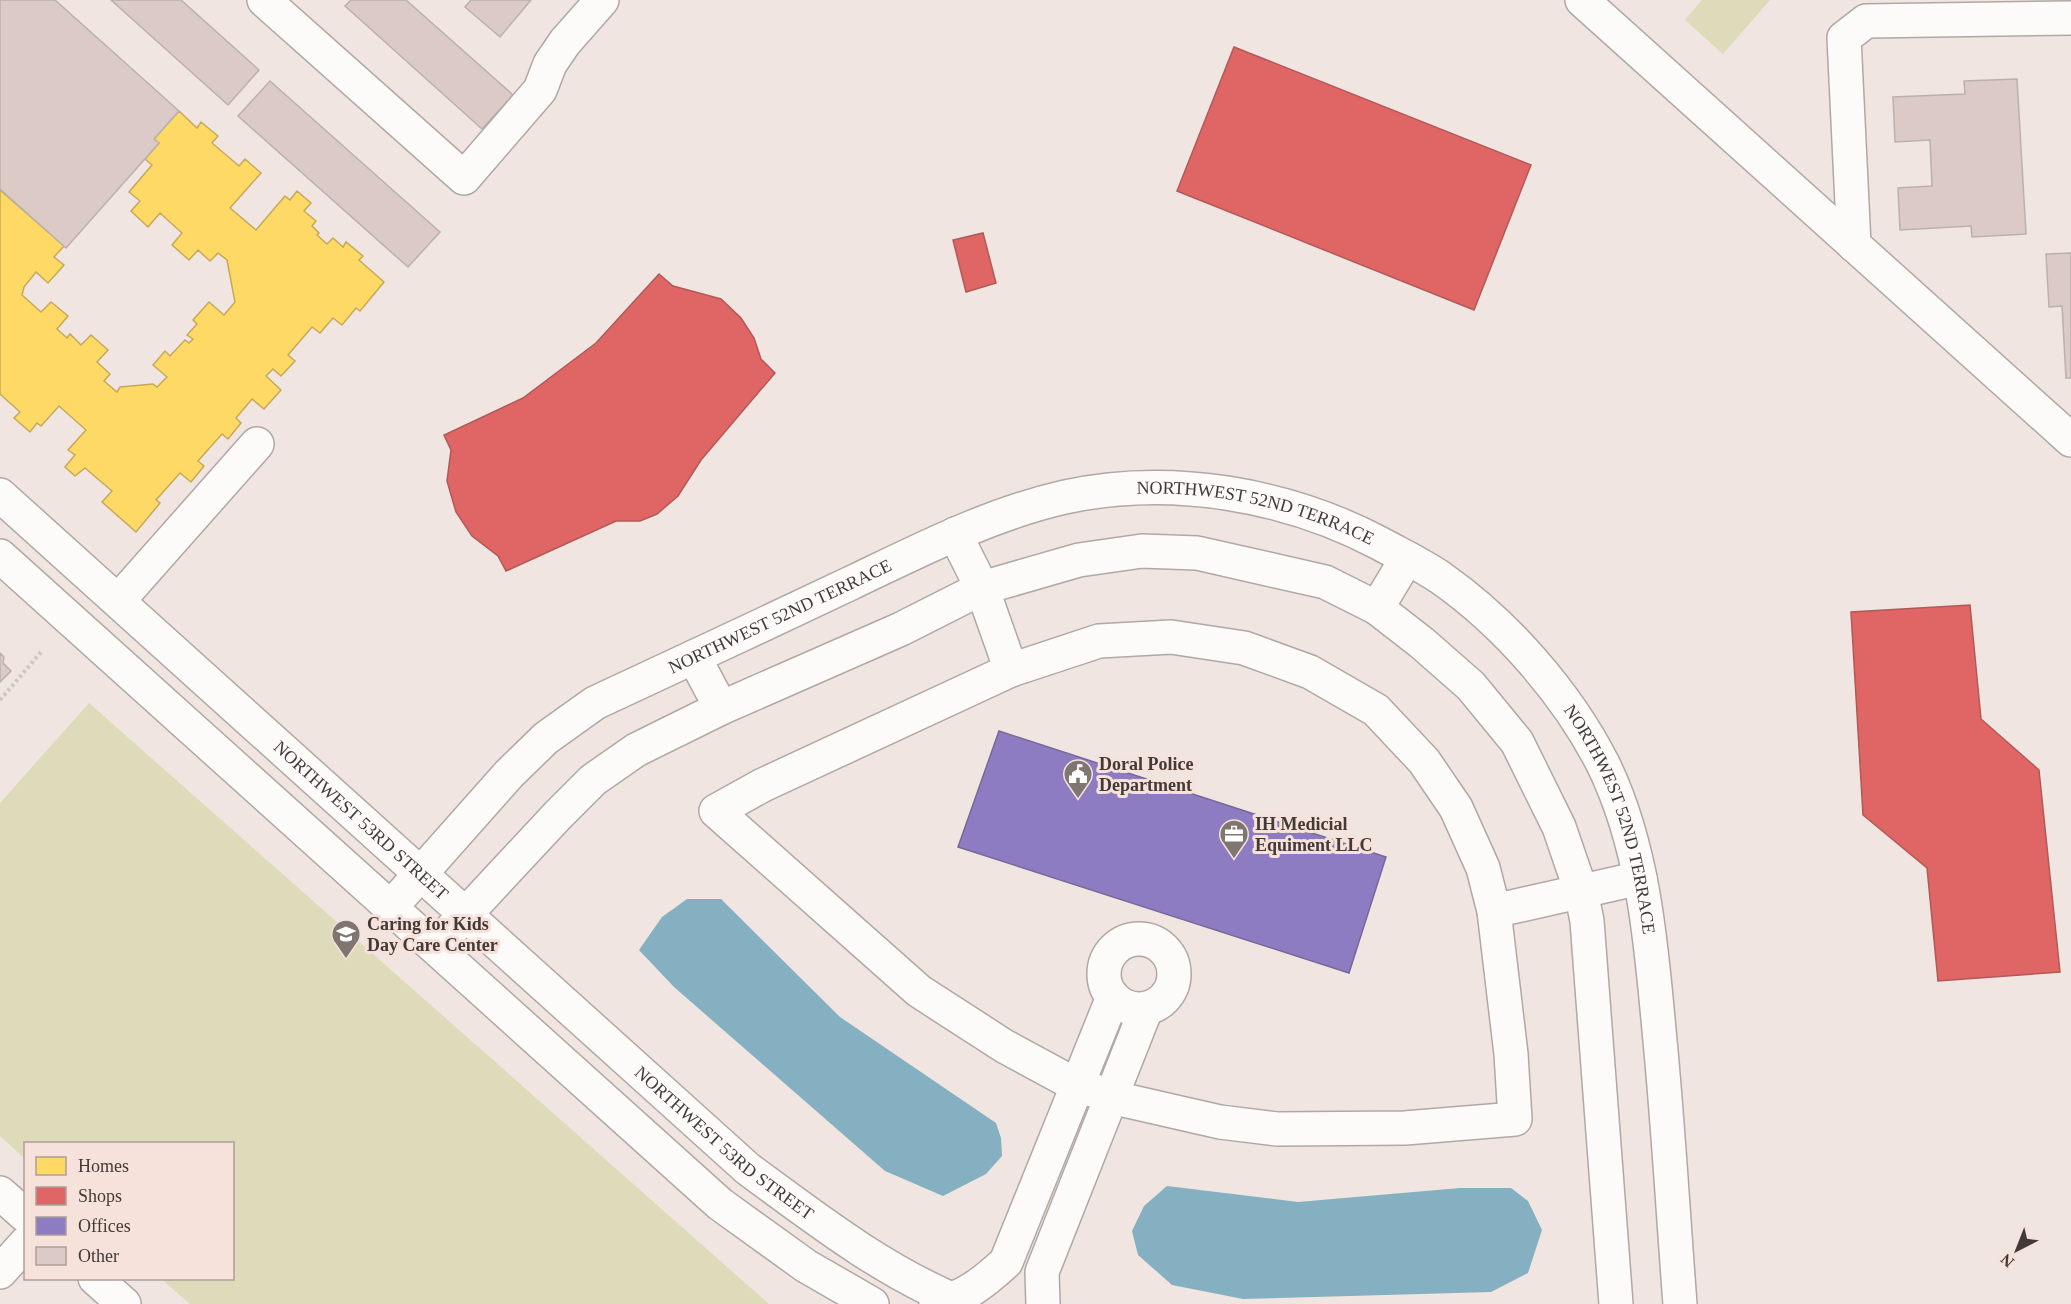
<svg xmlns="http://www.w3.org/2000/svg" width="2071" height="1304" font-family="'Times New Roman',serif">
	<style>
		.green { fill: #dedbba }
		.water { fill: #84b0c1 }
		.homes { fill: #ffd966; stroke: #c6a958; stroke-width: 1.5 }
		.shops { fill: #e06666; stroke: #b15958; stroke-width: 1.5 }
		.offices { fill: #8e7cc3; stroke: #776899; stroke-width: 1.5 }
		.building { fill: #dccac6; stroke: #bab1ae; stroke-width: 1.5 }
		.lines { fill: none; stroke-linecap: round; stroke-linejoin: round }
		.minor-casing { stroke: #b0a8a4; stroke-width: 36 }
		.path { stroke: #cbc8c6; stroke-width: 4; stroke-dasharray: 3 3; stroke-linecap: butt }
		.minor { stroke: #fdfbfa; stroke-width: 33 }
		.labels { text-anchor: middle; stroke-width: 6; stroke-linejoin: round; paint-order: stroke }
		.street-label { font-size: 18px; fill: #423a37; stroke: #f6e2da }
		.poi-label { font-size: 18px; font-weight: bold; fill: #423a37; stroke: #f6e2da; text-anchor: start }
	</style>
	<rect width="100%" height="100%" fill="#f0e5e0"/>
	<!-- green -->
	<g class="green">
		<polygon points="1702,0 1770,0 1723,54 1685,20"/>
		<polygon points="89,703 769,1304 190,1304 161,1279 232,1278 232,1144 26,1144 25,1159 0,1136 0,803"/>
	</g>
	<!-- water -->
	<g class="water">
		<polygon points="687,899 721,899 840,1017 996,1123 1001,1138 1002,1156 986,1174 943,1196 885,1171 674,987 639,950 662,917"/>
		<polygon points="1167,1186 1298,1202 1460,1188 1511,1188 1528,1201 1542,1230 1528,1273 1491,1292 1243,1299 1172,1285 1138,1255 1132,1231 1144,1206"/>
	</g>
	<!-- homes -->
	<polygon class="homes" points="179,111 197,128 201,122 218,136 212,143 239,166 245,159 261,173 230,208 256,230 285,196 290,200 297,191 311,203 304,211 316,221 312,226 319,233 317,235 327,244 333,238 343,247 346,242 363,256 359,260 384,282 360,311 356,308 342,325 333,318 320,333 312,327 288,355 295,361 281,376 273,369 266,376 281,390 264,409 252,399 236,418 241,423 228,439 222,434 198,461 204,466 191,482 180,473 156,500 160,503 136,532 102,502 112,491 85,468 75,476 65,467 75,455 68,450 86,430 59,406 41,426 37,423 30,432 14,418 20,412 0,394 0,190 64,246 54,257 64,265 48,283 36,272 24,287 22,295 41,312 51,302 68,316 57,329 67,338 70,334 81,345 91,335 108,350 97,362 110,374 104,381 117,392 120,387 153,384 157,387 167,377 153,365 165,351 170,356 185,340 189,343 193,339 187,335 197,324 193,320 209,302 224,315 235,302 227,260 218,253 210,261 198,250 189,260 172,245 182,233 160,213 148,227 131,211 140,201 129,192 152,165 145,159 159,143 154,139"/>
	<!-- shops -->
	<g class="shops">
		<polygon points="1234,47 1531,165 1474,310 1177,191"/>
		<polygon points="983,233 996,283 966,292 953,240"/>
		<polygon points="659,274 673,286 721,299 741,318 754,338 761,359 775,373 701,460 678,496 657,514 640,521 616,521 506,571 498,556 472,536 456,512 447,481 451,450 444,435 523,398 596,343"/>
		<polygon points="1970,605 1981,719 2039,770 2060,972 1938,981 1927,868 1863,815 1851,612"/>
	</g>
	<!-- offices -->
	<polygon class="offices" points="999,731 1386,857 1349,973 958,847"/>
	<!-- building -->
	<g class="building">
		<polygon points="0,0 55,0 179,111 154,139 159,143 66,248 0,189"/>
		<polygon points="111,0 181,0 259,70 228,105"/>
		<polygon points="351,0 406,0 513,95 482,129 345,6"/>
		<polygon points="471,0 531,0 500,37 465,7"/>
		<polygon points="2017,79 2026,234 1972,237 1971,226 1900,230 1898,188 1932,186 1930,140 1895,142 1893,97 1965,94 1964,81"/>
		<polygon points="270,81 440,232 408,267 238,116"/>
		<polygon points="2071,253 2071,378 2066,378 2062,306 2049,307 2046,254"/>
		<polygon points="0,653 4,657 3,663 11,671 0,682"/>
	</g>
	<g class="lines">
		<!-- minor casing -->
		<g class="minor-casing">
			<g id="minor">
				<polyline points="264,0 464,178 540,90 550,64 565,42 602,0"/>
				<polyline points="1582,0 2071,440"/>
				<polyline points="1854,245 1844,38 1866,21 2071,18"/>
				<path id="s1" d="M0,495L748,1169C816,1219 884,1272 963,1304"/>
				<polyline points="955,534 982,588 1011,670"/>
				<polyline points="0,556 720,1204 806,1266 872,1304"/>
				<polyline points="118,601 257,444"/>
				<polyline points="1377,608 1407,558"/>
				<polygon points="1171,637 1244,648 1310,672 1376,710 1424,761 1456,808 1483,868 1494,911 1511,1054 1515,1119 1405,1128 1277,1129 1220,1122 1128,1101 1076,1085 1004,1046 919,991 716,811 763,785 1011,670 1099,641"/>
				<polyline points="694,657 721,708"/>
				<path id="s2" d="M391,907L509,774L546,738L595,703C680,664 766,623 851,583C920,550 990,514 1065,497C1170,474 1287,494 1381,544C1401,555 1422,565 1441,578C1505,623 1567,693 1603,764C1643,845 1651,941 1659,1030C1668,1121 1673,1213 1680,1304"/>
				<polyline points="1494,911 1640,878"/>
				<circle cx="1139" cy="974" r="35"/>
				<polyline points="435,947 558,815 593,780 636,750 721,708 901,629 982,588 1079,560 1142,551 1197,553 1325,582 1377,608 1422,643 1471,686 1517,742 1559,827 1581,891 1587,921 1616,1304"/>
				<polyline points="0,1193 26,1216"/>
				<polyline points="0,1272 26,1243"/>
				<polyline points="95,1278 124,1304"/>
				<path d="M936,1303C964,1299 985,1281 1006,1262L1113,997"/>
				<polyline points="1043,1304 1042,1272 1146,1009"/>
			</g>
		</g>
		<!-- path -->
		<polyline class="path" points="0,700 42,651"/>
		<!-- minor -->
		<use href="#minor" class="minor"/>
	</g>
	<!-- icons -->
	<defs>
		<g id="civic-pin" transform="scale(1.5)"><path d="M0 17L-7.5 6A9.5 9.5 0 1 1 7.5 6Z" fill="#7f7672" stroke="#f6e2da"/><path d="M-.6-6.5H3V-4.5H.6V-3L4-1V1h2V6H-6V1h2V-1L-.6-3ZM-1.2 2.5V6h2.4V2.5Z" fill="#fff"/></g>
		<g id="office-pin" transform="scale(1.5)"><path d="M0 17L-7.5 6A9.5 9.5 0 1 1 7.5 6Z" fill="#7f7672" stroke="#f6e2da"/><path d="M-6-3h4V-5.5h4V-3h4V5H-6ZM-1-4.5V-3h2v-1.5ZM-6 0V1H6V0Z" fill="#fff"/></g>
		<g id="school-pin" transform="scale(1.5)"><path d="M0 17L-7.5 6A9.5 9.5 0 1 1 7.5 6Z" fill="#7f7672" stroke="#f6e2da"/><path d="M0-5L7-2L0 1L-7-2ZM-4 1L0 2.5L4 1V4Q0 6-4 4Z" fill="#fff"/></g>
	</defs>
	<g fill-rule="evenodd">
		<use href="#civic-pin" x="1078" y="774"/>
		<use href="#office-pin" x="1234" y="834"/>
		<use href="#school-pin" x="346" y="934"/>
	</g>
	<g class="labels">
		<!-- street labels -->
		<g class="street-label">
			<text dy="6" stroke="none"><textPath href="#s2" startOffset="998">NORTHWEST 52ND TERRACE</textPath></text>
			<text dy="6" stroke="none"><textPath href="#s2" startOffset="494">NORTHWEST 52ND TERRACE</textPath></text>
			<text dy="6" stroke="none"><textPath href="#s1" startOffset="486">NORTHWEST 53RD STREET</textPath></text>
			<text dy="6" stroke="none"><textPath href="#s2" startOffset="1502">NORTHWEST 52ND TERRACE</textPath></text>
			<text dy="6" stroke="none"><textPath href="#s1" startOffset="972">NORTHWEST 53RD STREET</textPath></text>
		</g>
		<!-- poi labels -->
		<g class="poi-label">
			<text x="1099" y="770">Doral Police<tspan x="1099" dy="21">Department</tspan></text>
			<text x="1255" y="830">IH Medicial<tspan x="1255" dy="21">Equiment LLC</tspan></text>
			<text x="367" y="930">Caring for Kids<tspan x="367" dy="21">Day Care Center</tspan></text>
		</g>
	</g>
	<!-- legend -->
	<rect x="24" y="1142" width="210" height="138" fill="#f6e2da" stroke="#ae9f99" stroke-width="1.5"/>
	<rect x="36" y="1157" width="30" height="18" fill="#ffd966" stroke="#ae9f99" stroke-width="1.5"/>
	<text x="78" y="1172" font-size="18" fill="#423a37">Homes</text>
	<rect x="36" y="1187" width="30" height="18" fill="#e06666" stroke="#ae9f99" stroke-width="1.5"/>
	<text x="78" y="1202" font-size="18" fill="#423a37">Shops</text>
	<rect x="36" y="1217" width="30" height="18" fill="#8e7cc3" stroke="#ae9f99" stroke-width="1.5"/>
	<text x="78" y="1232" font-size="18" fill="#423a37">Offices</text>
	<rect x="36" y="1247" width="30" height="18" fill="#dccac6" stroke="#ae9f99" stroke-width="1.5"/>
	<text x="78" y="1262" font-size="18" fill="#423a37">Other</text>
	<!-- north arrow -->
	<g transform="translate(2017 1250) rotate(222)" stroke="#f6e2da" stroke-width="4.5" paint-order="stroke">
	<path d="M0-4.5L10 22L0 15L-10 22Z" fill="#423a37"/>
	<text y="-9" font-size="16" font-weight="bold" text-anchor="middle" fill="#423a37">N</text>
	</g>
</svg>
